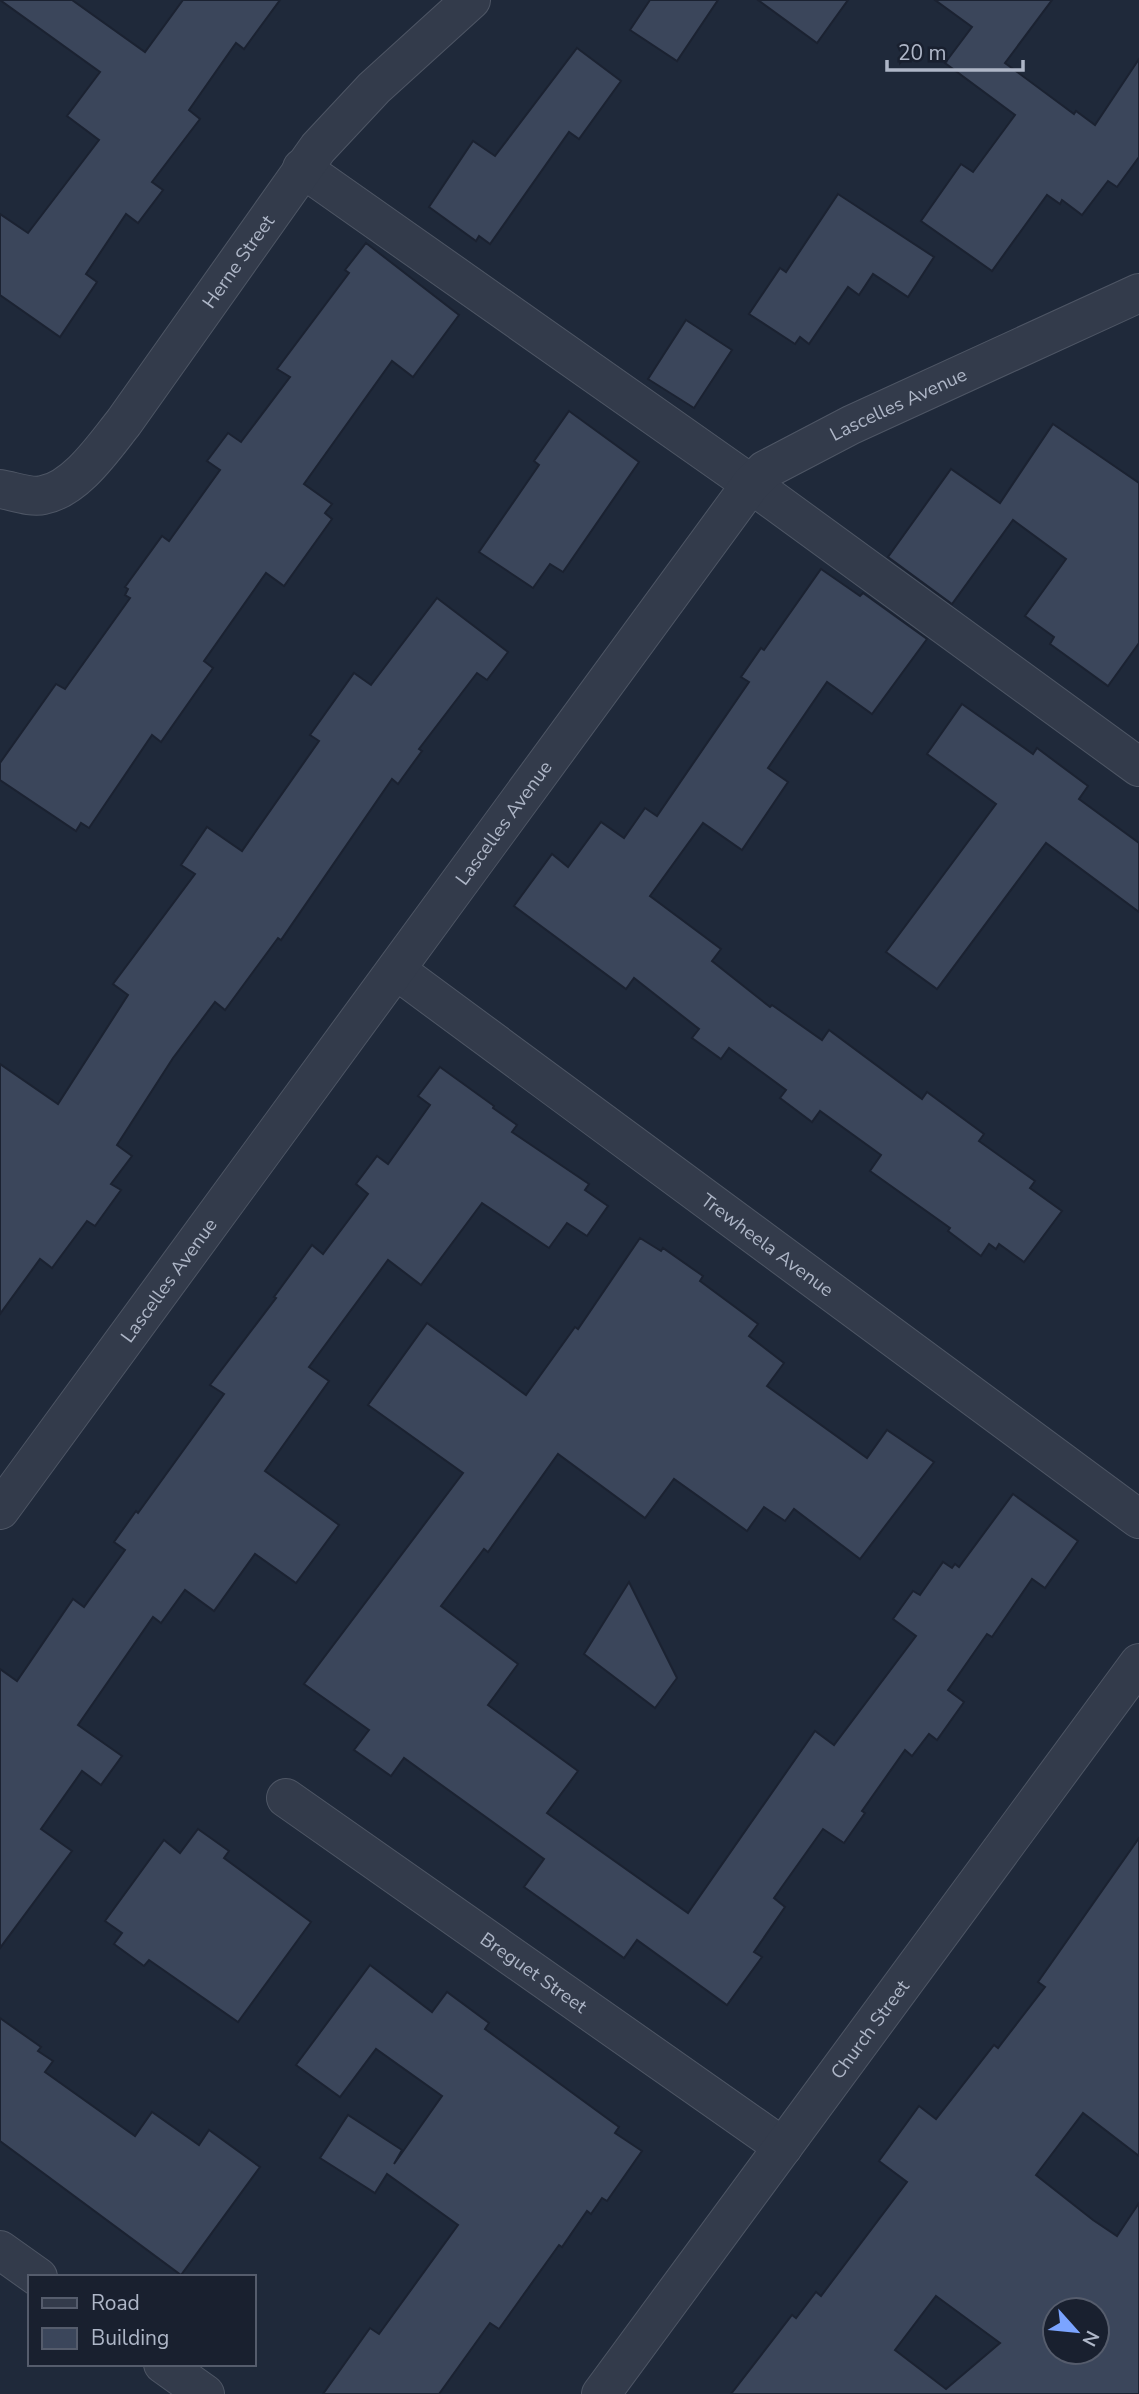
<svg xmlns="http://www.w3.org/2000/svg" width="1139" height="2394" font-family="'Nunito Sans',sans-serif">
	<style>
		.building { fill: #3b465b; stroke: #1b2231; stroke-width: 2; fill-rule: evenodd }
		.lines { fill: none; stroke-linecap: round; stroke-linejoin: round }
		.minor-casing { stroke: #4e5665; stroke-width: 40 }
		.minor { stroke: #333b4b; stroke-width: 38 }
		.labels { text-anchor: middle; stroke-width: 7; stroke-linejoin: round; paint-order: stroke }
		.street-label { font-size: 19px; fill: #aeb6c7; stroke: #19202f }
	</style>
	<rect width="100%" height="100%" fill="#1f293a"/>
	<!-- building -->
	<g class="building">
		<polygon points="0,0 72,0 145,52 183,0 280,0 244,49 236,43 189,110 200,119 152,182 163,190 138,223 126,214 86,274 97,282 60,337 0,295 0,214 28,233 99,140 67,116 100,72"/>
		<polygon points="650,0 718,0 677,61 630,30"/>
		<polygon points="758,0 848,0 817,43"/>
		<polygon points="935,0 1052,0 1005,63 1074,114 1076,111 1095,125 1139,59 1139,157 1117,187 1108,181 1082,215 1062,200 1060,204 1047,195 992,271 921,221 961,164 973,172 1015,115 945,63 972,27"/>
		<polygon points="577,48 621,81 579,139 569,132 490,244 479,236 476,241 429,207 473,141 495,156"/>
		<polygon points="838,194 934,257 908,297 873,274 859,295 848,287 809,344 800,337 795,344 749,314 780,268 786,272"/>
		<polygon points="366,243 459,315 413,377 392,361 304,484 332,504 325,513 332,519 284,586 266,573 204,661 213,668 161,742 152,735 89,828 81,823 76,831 0,780 0,763 56,684 65,689 130,598 125,595 128,589 125,587 162,536 169,541 220,470 207,461 228,433 241,442 290,377 277,369 349,273 345,270"/>
		<polygon points="686,320 732,350 694,408 648,379"/>
		<polygon points="569,411 639,462 563,572 550,564 533,588 479,552 539,465 534,461"/>
		<polygon points="1053,424 1139,483 1139,643 1108,686 1050,644 1054,637 1025,616 1066,559 1013,520 952,604 888,557 951,469 1000,503"/>
		<polygon points="821,569 860,596 863,593 927,639 872,714 827,682 768,768 788,782 742,850 703,823 650,896 721,949 712,961 770,1007 772,1005 822,1040 829,1030 922,1099 927,1092 984,1134 979,1141 1035,1181 1030,1188 1062,1211 1024,1262 999,1244 996,1249 989,1244 981,1256 948,1231 950,1228 870,1171 881,1155 820,1111 812,1122 780,1098 786,1090 729,1048 721,1059 692,1038 699,1029 634,978 626,989 514,906 552,854 568,867 601,822 624,838 645,808 657,816 749,682 741,677 761,648 764,650"/>
		<polygon points="437,598 508,652 487,680 477,673 419,749 422,751 398,784 392,779 281,940 278,938 225,1010 215,1002 173,1058 117,1145 132,1156 111,1184 121,1190 95,1226 87,1221 52,1268 40,1259 0,1314 0,1064 58,1104 128,995 113,984 195,874 181,865 207,827 242,851 319,741 310,735 354,673 371,685"/>
		<polygon points="962,704 1033,754 1037,748 1088,786 1079,799 1139,843 1139,912 1046,843 937,989 886,952 996,804 927,754"/>
		<polygon points="440,1067 494,1106 493,1108 517,1125 512,1132 589,1184 585,1190 608,1206 587,1236 567,1223 549,1248 482,1203 421,1285 388,1260 309,1367 329,1381 265,1471 339,1525 296,1583 255,1554 214,1611 185,1590 161,1623 153,1617 78,1725 122,1756 101,1785 82,1771 41,1829 72,1851 0,1948 0,1669 17,1681 73,1599 84,1607 125,1550 114,1542 136,1511 138,1513 224,1394 210,1385 276,1298 274,1297 312,1245 323,1254 368,1194 356,1184 377,1156 388,1164 430,1105 418,1096"/>
		<polygon points="640,1238 661,1251 663,1248 703,1276 700,1281 758,1324 749,1336 784,1363 767,1386 867,1458 887,1430 934,1462 860,1559 794,1509 785,1521 764,1507 747,1531 674,1479 645,1518 558,1454 488,1552 484,1549 441,1606 518,1664 488,1705 578,1771 547,1813 688,1913 815,1731 834,1745 916,1636 893,1619 913,1591 920,1595 943,1562 952,1568 955,1564 959,1567 1013,1494 1078,1541 1045,1588 1032,1579 992,1637 987,1634 948,1690 964,1702 937,1740 929,1734 912,1756 905,1750 862,1811 865,1813 844,1843 823,1829 774,1898 785,1907 754,1952 762,1957 727,2005 637,1940 624,1958 524,1887 544,1859 404,1758 391,1776 354,1750 369,1730 304,1684 463,1473 368,1405 427,1323 526,1395 575,1327 578,1329"/>
		<polygon points="629,1582 677,1678 655,1708 584,1654"/>
		<polygon points="198,1829 229,1851 224,1858 311,1922 238,2022 149,1960 144,1966 114,1944 122,1933 105,1921 164,1840 180,1853"/>
		<path d="M1139,1838V2156L1083,2113L1036,2175L1093,2220L1117,2236L1139,2203V2394H731L792,2315L796,2318L816,2292L821,2296L907,2182L879,2161L919,2106L936,2119L994,2045L998,2048L1045,1987L1038,1982ZM936,2296L1000,2343L946,2389L895,2350ZM1055,2310H1097V2352H1055Z"/>
		<polygon points="370,1965 432,2012 447,1992 489,2023 485,2029 619,2127 615,2133 642,2151 607,2201 602,2198 591,2214 587,2211 562,2247 559,2245 499,2329 490,2323 439,2394 323,2394 370,2328 379,2334 458,2225 387,2174 375,2193 320,2158 348,2115 402,2150 394,2164 442,2096 376,2049 340,2097 296,2065"/>
		<polygon points="0,2018 41,2047 38,2051 53,2061 45,2072 135,2136 152,2112 199,2145 209,2130 260,2167 181,2275 0,2141"/>
	</g>
	<g class="lines">
		<!-- minor casing -->
		<g class="minor-casing">
			<g id="minor">
				<polyline points="302,168 751,484 1139,767"/>
				<path id="s1" d="M0,489C13,491 31,498 43,495C76,489 104,447 124,422L318,148L374,88L471,0"/>
				<path id="s2" d="M396,970L1139,1519"/>
				<path id="s3" d="M0,1510L751,484L765,470L851,425L1139,293"/>
				<path id="s4" d="M286,1798L783,2147"/>
				<polyline points="0,2250 38,2277"/>
				<polyline points="163,2364 205,2394"/>
				<path id="s5" d="M601,2394L1139,1663"/>
			</g>
		</g>
		<!-- minor -->
		<use href="#minor" class="minor"/>
	</g>
	<g class="labels">
		<!-- street labels -->
		<g class="street-label">
			<text dy="7" stroke="none"><textPath href="#s1" startOffset="352">Herne Street</textPath></text>
			<text dy="7" stroke="none"><textPath href="#s3" startOffset="1440">Lascelles Avenue</textPath></text>
			<text dy="7" stroke="none"><textPath href="#s3" startOffset="852">Lascelles Avenue</textPath></text>
			<text dy="7" stroke="none"><textPath href="#s2" startOffset="462">Trewheela Avenue</textPath></text>
			<text dy="7" stroke="none"><textPath href="#s3" startOffset="285">Lascelles Avenue</textPath></text>
			<text dy="7" stroke="none"><textPath href="#s4" startOffset="303">Breguet Street</textPath></text>
			<text dy="7" stroke="none"><textPath href="#s5" startOffset="453">Church Street</textPath></text>
		</g>
	</g>
	<!-- legend -->
	<rect x="28" y="2275" width="228" height="91" fill="#19202f" stroke="#555c6c" stroke-width="2"/>
	<rect x="42" y="2298" width="35" height="10" fill="#333b4b" stroke="#555c6c" stroke-width="2"/>
	<text x="91" y="2310" font-size="21" fill="#aeb6c7">Road</text>
	<rect x="42" y="2328" width="35" height="21" fill="#3b465b" stroke="#555c6c" stroke-width="2"/>
	<text x="91" y="2345" font-size="21" fill="#aeb6c7">Building</text>
	<!-- north arrow -->
	<g transform="translate(1076 2331) rotate(117)"><circle r="33" fill="#19202f" stroke="#555c6c" stroke-width="2"/>
	<path d="M0-5L12 26L0 18L-12 26Z" fill="#7ba4ff"/>
	<text y="-10" font-size="19" font-weight="bold" text-anchor="middle" fill="#aeb6c7">N</text>
	</g>
	<!-- scale -->
	<path d="M887 60v10h136v-10" fill="none" stroke="#aeb6c7" stroke-width="3.5"/>
	<text x="898" y="60" font-size="21" fill="#aeb6c7" stroke="#19202f" stroke-width="5" paint-order="stroke">20 m</text>
</svg>
